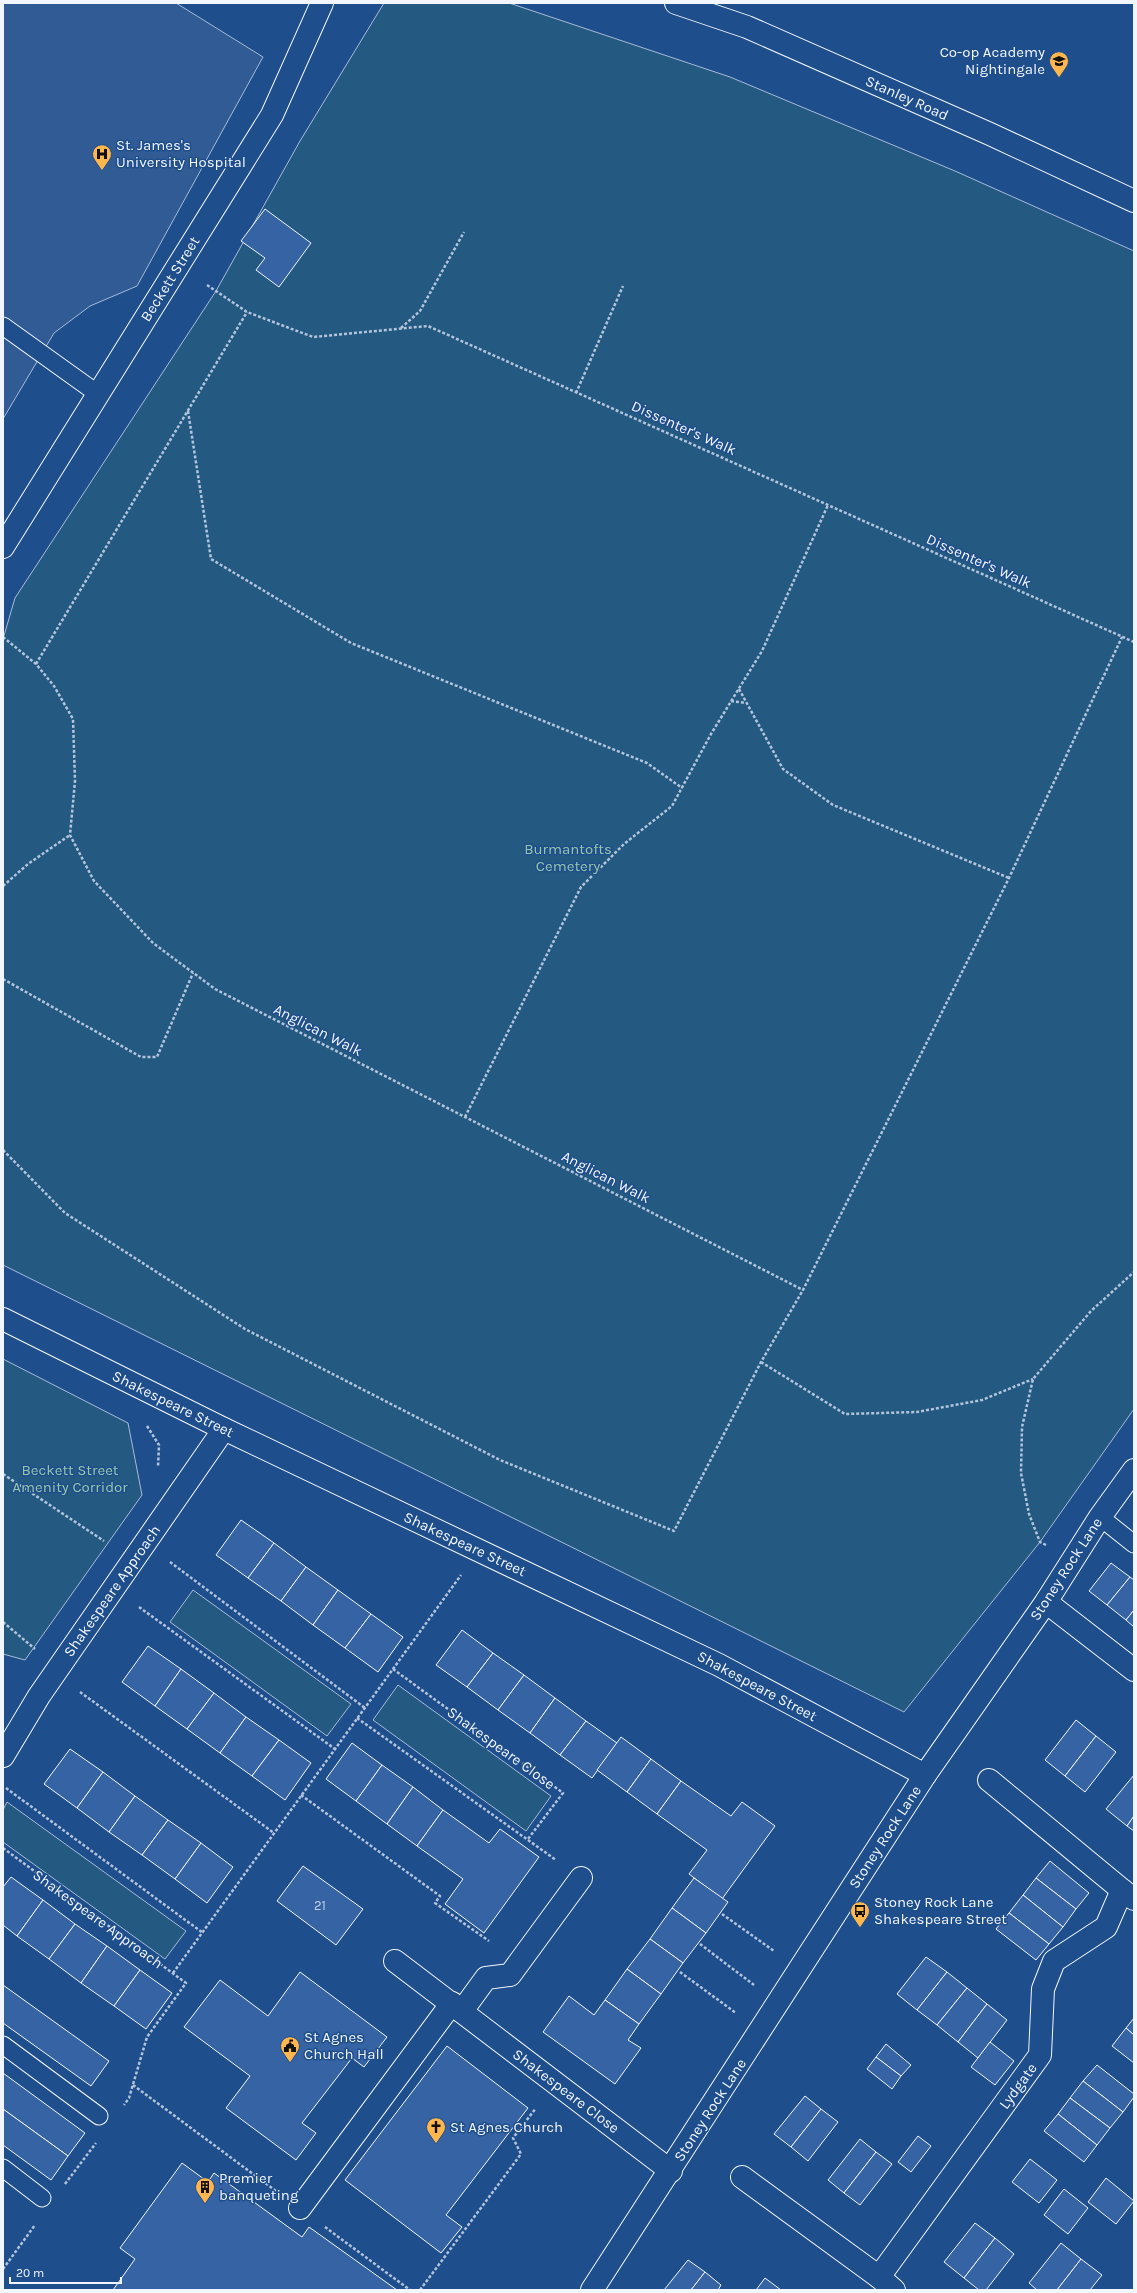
<svg xmlns="http://www.w3.org/2000/svg" width="1137" height="2293" font-family="Karla,sans-serif">
	<style>
		.green { fill: #245a82; stroke: #a8bbd7 }
		.parking { fill: #305b95; stroke: #a8bbd7 }
		.building { fill: #3563a3; stroke: #f2f6ff }
		.lines { fill: none; stroke-linecap: round; stroke-linejoin: round }
		.service-casing { stroke: #f2f6ff; stroke-width: 19 }
		.pedestrian-casing { stroke: #f2f6ff; stroke-width: 24 }
		.minor-casing { stroke: #f2f6ff; stroke-width: 24 }
		.tertiary-casing { stroke: #f2f6ff; stroke-width: 24 }
		.path { stroke: #b3c4dc; stroke-width: 2.5; stroke-dasharray: 3 2; stroke-linecap: butt }
		.service { stroke: #1f4e8c; stroke-width: 17 }
		.pedestrian { stroke: #1f4e8c; stroke-width: 22 }
		.minor { stroke: #1f4e8c; stroke-width: 22 }
		.tertiary { stroke: #1f4e8c; stroke-width: 22 }
		.labels { text-anchor: middle; stroke-width: 3; stroke-linejoin: round; paint-order: stroke }
		.number-label { font-size: 13px; fill: #c3d1e8 }
		.poi-label { font-size: 15px; fill: #f2f6ff; stroke: #1f4e8c; text-anchor: start }
		.street-label { font-size: 15px; fill: #f2f6ff; stroke: #1f4e8c }
		.park-label { font-size: 15px; fill: #97c8a6; stroke: #1f4e8c }
	</style>
	<rect width="100%" height="100%" fill="#1f4e8c"/>
	<!-- green -->
	<g class="green">
		<polygon points="384,3 509,3 730,77 955,171 1134,251 1134,1409 1040,1542 904,1712 3,1265 3,639 15,598 216,291 300,141"/>
		<polygon points="3,1359 128,1423 142,1495 25,1660 3,1654"/>
		<polygon points="193,1590 351,1704 327,1736 170,1622"/>
		<polygon points="398,1685 551,1796 526,1831 373,1720"/>
		<polygon points="7,1802 186,1931 165,1959 3,1842 3,1810"/>
	</g>
	<!-- parking -->
	<polygon class="parking" points="3,3 176,3 263,57 137,286 90,306 54,333 3,419"/>
	<!-- building -->
	<g class="building">
		<polygon points="265,209 311,243 279,287 256,270 265,258 241,241"/>
		<polygon points="241,1520 274,1543 248,1578 216,1555"/>
		<polygon points="274,1543 306,1567 281,1601 248,1578"/>
		<polygon points="1111,1563 1130,1577 1107,1605 1089,1591"/>
		<polygon points="306,1567 338,1590 313,1625 281,1601"/>
		<polygon points="1130,1577 1134,1580 1134,1610 1126,1620 1107,1605"/>
		<polygon points="338,1590 371,1614 345,1648 313,1625"/>
		<polygon points="1134,1610 1134,1627 1126,1620"/>
		<polygon points="371,1614 403,1637 378,1672 345,1648"/>
		<polygon points="462,1630 493,1653 467,1687 436,1665"/>
		<polygon points="148,1646 181,1669 155,1706 122,1682"/>
		<polygon points="493,1653 524,1675 498,1710 467,1687"/>
		<polygon points="181,1669 214,1693 187,1729 155,1706"/>
		<polygon points="524,1675 555,1698 530,1733 498,1710"/>
		<polygon points="214,1693 246,1717 220,1753 187,1729"/>
		<polygon points="555,1698 586,1721 560,1755 530,1733"/>
		<polygon points="246,1717 279,1740 252,1776 220,1753"/>
		<polygon points="1076,1720 1096,1736 1065,1776 1045,1760"/>
		<polygon points="586,1721 617,1743 592,1778 560,1755"/>
		<polygon points="1096,1736 1116,1752 1085,1792 1065,1776"/>
		<polygon points="621,1737 651,1759 627,1792 597,1770"/>
		<polygon points="279,1740 311,1763 285,1800 252,1776"/>
		<polygon points="352,1743 382,1765 356,1801 326,1779"/>
		<polygon points="70,1749 103,1772 77,1808 44,1784"/>
		<polygon points="651,1759 681,1781 657,1814 627,1792"/>
		<polygon points="382,1765 413,1787 387,1824 356,1801"/>
		<polygon points="103,1772 135,1796 109,1832 77,1808"/>
		<polygon points="1134,1775 1134,1816 1127,1826 1106,1809"/>
		<polygon points="681,1781 731,1816 742,1802 775,1826 722,1899 689,1874 707,1850 657,1814"/>
		<polygon points="413,1787 443,1810 417,1846 387,1824"/>
		<polygon points="135,1796 168,1820 142,1855 109,1832"/>
		<polygon points="443,1810 489,1843 500,1829 539,1857 484,1933 445,1904 463,1879 417,1846"/>
		<polygon points="1134,1816 1134,1831 1127,1826"/>
		<polygon points="168,1820 201,1843 175,1879 142,1855"/>
		<polygon points="201,1843 233,1867 207,1903 175,1879"/>
		<polygon points="1050,1861 1089,1893 1076,1909 1036,1878"/>
		<polygon points="303,1866 363,1909 336,1945 277,1901"/>
		<polygon points="11,1877 43,1900 17,1936 3,1925 3,1887"/>
		<polygon points="694,1878 728,1902 706,1933 672,1908"/>
		<polygon points="1036,1878 1076,1909 1063,1927 1023,1895"/>
		<polygon points="1023,1895 1063,1927 1049,1944 1009,1913"/>
		<polygon points="43,1900 75,1924 49,1959 17,1936"/>
		<polygon points="672,1908 706,1933 683,1963 650,1939"/>
		<polygon points="1009,1913 1049,1944 1036,1960 996,1929"/>
		<polygon points="75,1924 107,1946 81,1983 49,1959"/>
		<polygon points="650,1939 683,1963 661,1994 627,1969"/>
		<polygon points="107,1946 140,1970 114,2006 81,1983"/>
		<polygon points="926,1957 947,1972 917,2010 897,1994"/>
		<polygon points="627,1969 661,1994 639,2024 605,2000"/>
		<polygon points="140,1970 172,1993 146,2029 114,2006"/>
		<polygon points="300,1972 387,2037 364,2067 352,2058 302,2123 316,2133 296,2160 226,2108 250,2076 184,2027 220,1980 268,2016"/>
		<polygon points="947,1972 967,1988 937,2025 917,2010"/>
		<polygon points="3,1985 109,2061 91,2086 3,2023"/>
		<polygon points="967,1988 987,2004 958,2042 937,2025"/>
		<polygon points="569,1996 594,2015 605,2000 639,2024 628,2040 641,2048 615,2084 543,2032"/>
		<polygon points="987,2004 1007,2020 978,2058 958,2042"/>
		<polygon points="1134,2018 1134,2035 1126,2028"/>
		<polygon points="1126,2028 1134,2035 1134,2063 1112,2046"/>
		<polygon points="990,2042 1014,2061 995,2085 971,2067"/>
		<polygon points="886,2044 911,2065 901,2076 876,2057"/>
		<polygon points="447,2046 528,2108 446,2215 462,2227 441,2253 345,2180"/>
		<polygon points="876,2057 901,2076 892,2089 867,2069"/>
		<polygon points="1097,2065 1134,2094 1134,2097 1123,2112 1083,2081"/>
		<polygon points="3,2073 85,2133 68,2156 3,2109"/>
		<polygon points="1083,2081 1123,2112 1110,2128 1070,2098"/>
		<polygon points="805,2096 821,2109 791,2147 774,2134"/>
		<polygon points="1070,2098 1110,2128 1097,2145 1058,2114"/>
		<polygon points="3,2109 68,2156 51,2180 3,2145"/>
		<polygon points="821,2109 838,2122 808,2161 791,2147"/>
		<polygon points="1058,2114 1097,2145 1084,2162 1044,2131"/>
		<polygon points="918,2136 931,2146 911,2172 898,2162"/>
		<polygon points="860,2139 876,2152 844,2193 828,2180"/>
		<polygon points="876,2152 892,2164 860,2205 844,2193"/>
		<polygon points="1030,2159 1057,2180 1039,2203 1012,2182"/>
		<polygon points="182,2163 208,2182 214,2173 302,2237 309,2227 397,2290 113,2290 135,2259 120,2248"/>
		<polygon points="1106,2178 1134,2201 1116,2224 1088,2202"/>
		<polygon points="1064,2189 1088,2208 1068,2234 1044,2215"/>
		<polygon points="975,2223 995,2238 964,2278 944,2262"/>
		<polygon points="995,2238 1014,2254 986,2290 979,2290 964,2278"/>
		<polygon points="1061,2243 1081,2259 1057,2290 1037,2290 1029,2283"/>
		<polygon points="1081,2259 1102,2275 1090,2290 1057,2290"/>
		<polygon points="688,2260 705,2272 691,2290 664,2290"/>
		<polygon points="705,2272 721,2285 718,2290 691,2290"/>
		<polygon points="765,2278 781,2290 756,2290"/>
	</g>
	<g class="lines">
		<!-- service casing -->
		<g class="service-casing">
			<g id="service">
				<polyline points="3,326 98,394"/>
				<polyline points="1100,1517 1134,1544"/>
				<polyline points="3,2045 99,2116"/>
				<polyline points="3,2168 42,2198"/>
			</g>
		</g>
		<!-- pedestrian casing -->
		<g class="pedestrian-casing">
			<polyline id="pedestrian" points="300,2208 452,2003"/>
		</g>
		<!-- minor casing -->
		<g class="minor-casing">
			<g id="minor">
				<polyline points="3,1319 224,1429 719,1665 925,1775"/>
				<polyline points="1046,1602 1134,1670"/>
				<polyline points="3,1756 39,1696 224,1429"/>
				<polyline points="989,1780 1122,1890"/>
				<polyline points="395,1961 671,2171"/>
				<polyline points="462,2011 486,1978 510,1975 581,1878"/>
				<polyline points="742,2177 879,2277"/>
				<polyline points="894,2290 879,2277 1040,2055 1043,1989 1054,1961 1106,1927 1122,1890 1134,1899"/>
			</g>
		</g>
		<!-- tertiary casing -->
		<g class="tertiary-casing">
			<g id="tertiary">
				<polyline points="676,3 747,27 990,134 1134,201"/>
				<polyline points="3,547 272,115 322,3"/>
				<polyline points="592,2290 925,1775 1046,1602 1100,1517 1134,1470"/>
			</g>
		</g>
		<!-- path -->
		<g class="path">
			<polyline points="207,285 247,312 313,337 428,326 1134,642"/>
			<polyline points="401,328 420,311 464,232"/>
			<polyline points="576,393 623,286"/>
			<polyline points="188,411 211,559 351,643 647,763 682,788"/>
			<polyline points="3,637 36,664 54,686 73,719 75,781 70,835 94,881 153,943 215,989 803,1290"/>
			<polyline points="36,664 247,312"/>
			<polyline points="739,689 783,769 833,805 1009,878"/>
			<polyline points="731,701 746,703"/>
			<polyline points="3,886 28,864 70,835"/>
			<polyline points="3,979 141,1057 157,1057 193,973"/>
			<polyline points="465,1117 581,887 624,844 672,806 711,734 762,651 828,505"/>
			<polyline points="3,1150 65,1213 245,1329 500,1460 674,1531 761,1362 803,1290 1009,878 1122,637"/>
			<polyline points="761,1362 845,1414 917,1412 982,1400 1033,1379"/>
			<polyline points="147,1426 159,1445 158,1467"/>
			<polyline points="3,1474 104,1541"/>
			<polyline points="1046,1545 1040,1542 1029,1514 1021,1473 1022,1427 1033,1379 1091,1311 1134,1272"/>
			<polyline points="170,1562 365,1708"/>
			<polyline points="139,1607 335,1749"/>
			<polyline points="3,1622 35,1649"/>
			<polyline points="393,1669 563,1793 528,1839"/>
			<polyline points="80,1692 274,1833"/>
			<polyline points="357,1718 556,1860"/>
			<polyline points="6,1788 203,1933"/>
			<polyline points="301,1795 440,1896 435,1903 489,1941"/>
			<polyline points="3,1848 186,1983 147,2037 129,2098 124,2105"/>
			<polyline points="722,1914 774,1951"/>
			<polyline points="700,1944 754,1985"/>
			<polyline points="680,1972 736,2013"/>
			<polyline points="173,1973 461,1575"/>
			<polyline points="133,2085 276,2191"/>
			<polyline points="65,2184 96,2143"/>
			<polyline points="325,2227 410,2290"/>
			<polyline points="3,2269 35,2225"/>
			<polyline points="420,2290 521,2154 513,2138 536,2108"/>
		</g>
		<!-- service -->
		<use href="#service" class="service"/>
		<!-- pedestrian -->
		<use href="#pedestrian" class="pedestrian"/>
		<!-- minor -->
		<use href="#minor" class="minor"/>
		<!-- tertiary -->
		<use href="#tertiary" class="tertiary"/>
	</g>
	<!-- icons -->
	<defs>
		<g id="school-pin" transform="scale(1)"><path d="M0 17L-7.5 6A9.5 9.5 0 1 1 7.5 6Z" fill="#ffb74d" stroke="#1f4e8c"/><path d="M0-5L7-2L0 1L-7-2ZM-4 1L0 2.5L4 1V4Q0 6-4 4Z" fill="#111"/></g>
		<g id="hospital-pin" transform="scale(1)"><path d="M0 17L-7.5 6A9.5 9.5 0 1 1 7.5 6Z" fill="#ffb74d" stroke="#1f4e8c"/><path d="M-5-5h3v3.5h4V-5h3V5h-3V1.5h-4V5h-3Z" fill="#111"/></g>
		<g id="bus-pin" transform="scale(1)"><path d="M0 17L-7.5 6A9.5 9.5 0 1 1 7.5 6Z" fill="#ffb74d" stroke="#1f4e8c"/><path d="M-5-6H5V4H4V6H2V4H-2V6H-4V4H-5ZM-3.5-4V0h7V-4ZM-3.5 1.2v1.5H-2V1.2ZM2 1.2v1.5H3.5V1.2Z" fill="#111"/></g>
		<g id="civic-pin" transform="scale(1)"><path d="M0 17L-7.5 6A9.5 9.5 0 1 1 7.5 6Z" fill="#ffb74d" stroke="#1f4e8c"/><path d="M-.6-6.5H3V-4.5H.6V-3L4-1V1h2V6H-6V1h2V-1L-.6-3ZM-1.2 2.5V6h2.4V2.5Z" fill="#111"/></g>
		<g id="church-pin" transform="scale(1)"><path d="M0 17L-7.5 6A9.5 9.5 0 1 1 7.5 6Z" fill="#ffb74d" stroke="#1f4e8c"/><path d="M-1.2-6h2.4v3.5h3.3v2.4h-3.3V6h-2.4V-.1h-3.3v-2.4h3.3Z" fill="#111"/></g>
		<g id="building-pin" transform="scale(1)"><path d="M0 17L-7.5 6A9.5 9.5 0 1 1 7.5 6Z" fill="#ffb74d" stroke="#1f4e8c"/><path d="M-4-6H4V6H1V3H-1V6H-4ZM-2.5-4.3h1.7v1.8h-1.7ZM.8-4.3h1.7v1.8H.8ZM-2.5-1h1.7V.8h-1.7ZM.8-1h1.7V.8H.8Z" fill="#111"/></g>
	</defs>
	<g fill-rule="evenodd">
		<use href="#school-pin" x="1059" y="61"/>
		<use href="#hospital-pin" x="102" y="154"/>
		<use href="#bus-pin" x="860" y="1911"/>
		<use href="#civic-pin" x="290" y="2046"/>
		<use href="#church-pin" x="436" y="2127"/>
		<use href="#building-pin" x="205" y="2187"/>
	</g>
	<g class="labels">
		<!-- number labels -->
		<g class="number-label">
			<text x="320" y="1910">21</text>
		</g>
		<!-- poi labels -->
		<g class="poi-label">
			<text x="1045" y="57" text-anchor="end">Co-op Academy<tspan x="1045" dy="17">Nightingale</tspan></text>
			<text x="116" y="150">St. James's<tspan x="116" dy="17">University Hospital</tspan></text>
			<text x="874" y="1907">Stoney Rock Lane<tspan x="874" dy="17">Shakespeare Street</tspan></text>
			<text x="304" y="2042">St Agnes<tspan x="304" dy="17">Church Hall</tspan></text>
			<text x="450" y="2132">St Agnes Church</text>
			<text x="219" y="2183">Premier<tspan x="219" dy="17">banqueting</tspan></text>
		</g>
		<!-- street labels -->
		<g class="street-label">
			<text transform="translate(907 98) rotate(24)" y="5">Stanley Road</text>
			<text transform="translate(170 279) rotate(-58)" y="5">Beckett Street</text>
			<text transform="translate(684 428) rotate(24)" y="5">Dissenter's Walk</text>
			<text transform="translate(979 561) rotate(24)" y="5">Dissenter's Walk</text>
			<text transform="translate(318 1030) rotate(27)" y="5">Anglican Walk</text>
			<text transform="translate(606 1177) rotate(27)" y="5">Anglican Walk</text>
			<text transform="translate(173 1404) rotate(26)" y="5">Shakespeare Street</text>
			<text transform="translate(465 1544) rotate(25)" y="5">Shakespeare Street</text>
			<text transform="translate(1066 1569) rotate(-57)" y="5">Stoney Rock Lane</text>
			<text transform="translate(112 1591) rotate(-55)" y="5">Shakespeare Approach</text>
			<text transform="translate(757 1686) rotate(28)" y="5">Shakespeare Street</text>
			<text transform="translate(501 1748) rotate(36)" y="5">Shakespeare Close</text>
			<text transform="translate(885 1837) rotate(-57)" y="5">Stoney Rock Lane</text>
			<text transform="translate(98 1919) rotate(36)" y="5">Shakespeare Approach</text>
			<text transform="translate(1018 2086) rotate(-54)" y="5">Lydgate</text>
			<text transform="translate(566 2091) rotate(37)" y="5">Shakespeare Close</text>
			<text transform="translate(710 2110) rotate(-57)" y="5">Stoney Rock Lane</text>
		</g>
		<!-- park labels -->
		<g class="park-label">
			<text x="568" y="854">Burmantofts<tspan x="568" dy="17">Cemetery</tspan></text>
			<text x="70" y="1475">Beckett Street<tspan x="70" dy="17">Amenity Corridor</tspan></text>
		</g>
	</g>
	<!-- border -->
	<rect width="1137" height="2293" fill="none" stroke="#f2f6ff" stroke-width="8"/>
	<!-- scale -->
	<path d="M10 2277v6h111v-6" fill="none" stroke="#f2f6ff" stroke-width="2"/>
	<text x="16" y="2277" font-size="12" fill="#f2f6ff" stroke="#1f4e8c" stroke-width="3" paint-order="stroke">20 m</text>
</svg>
